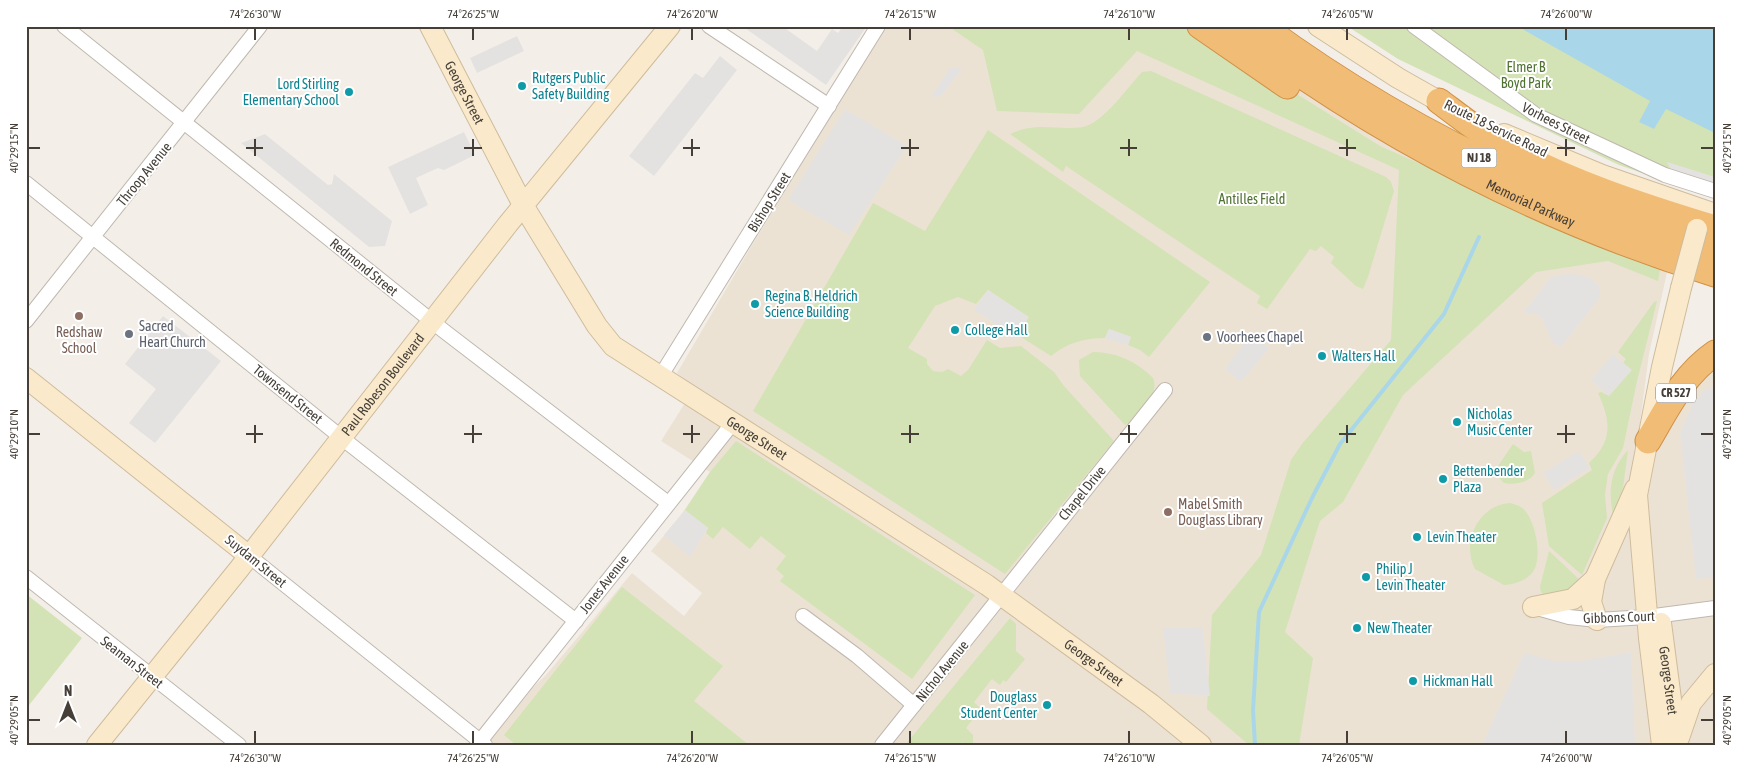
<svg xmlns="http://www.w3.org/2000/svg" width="1741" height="771" font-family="'Asap Condensed',sans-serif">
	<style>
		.education { fill: #ebe2d4 }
		.green { fill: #d3e3b5 }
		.parking { fill: #e4e2e0 }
		.water { fill: #aad6ea }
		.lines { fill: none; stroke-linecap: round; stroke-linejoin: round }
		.stream { stroke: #aad6ea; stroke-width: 4 }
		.street-casing { stroke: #c0b8af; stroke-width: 16 }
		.secondary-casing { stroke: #cebc9c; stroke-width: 22 }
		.highway-casing { stroke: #d09045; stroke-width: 27 }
		.street { stroke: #fff; stroke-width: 14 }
		.secondary { stroke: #faeacb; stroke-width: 20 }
		.highway { stroke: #f1bc75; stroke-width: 25 }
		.secondary-bridge-casing { stroke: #cebc9c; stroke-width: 22; stroke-linecap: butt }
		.secondary-bridge { stroke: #faeacb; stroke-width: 20 }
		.ticks { fill: none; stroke: #453f38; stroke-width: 2 }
		.culture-dot { fill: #0f9aa8; stroke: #fff; stroke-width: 2 }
		.education-dot { fill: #8d6e63; stroke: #fff; stroke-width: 2 }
		.worship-dot { fill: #6b7280; stroke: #fff; stroke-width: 2 }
		.labels { text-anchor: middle; stroke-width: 4; stroke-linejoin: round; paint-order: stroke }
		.shield { fill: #fff; stroke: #7d7974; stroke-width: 1 }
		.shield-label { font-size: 12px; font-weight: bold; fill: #453f38 }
		.park-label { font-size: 14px; fill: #4f7230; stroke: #fff }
		.culture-label { font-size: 14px; fill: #0d838f; stroke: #fff; text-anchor: start }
		.street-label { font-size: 14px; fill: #453f38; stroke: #fff }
		.worship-label { font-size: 14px; fill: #5b616d; stroke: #fff; text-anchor: start }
		.education-label { font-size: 14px; fill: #785e54; stroke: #fff }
		.neatline { fill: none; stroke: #453f38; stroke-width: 2 }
		.ticks-label { font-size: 12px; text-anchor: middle; fill: #453f38 }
	</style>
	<rect width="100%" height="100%" fill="#f3efe8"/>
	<!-- education -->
	<polygon class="education" points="886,26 1194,26 1382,141 1668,268 1649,354 1637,446 1715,367 1715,745 486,745 491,727 546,675 632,573 684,616 702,593 651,551 679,518 710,472 661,441 695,387 677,373 752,245"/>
	<!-- green -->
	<g class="green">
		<polygon points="948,26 1050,26 1052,29 1056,26 1188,26 1380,146 1660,270 1658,281 1608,261 1536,272 1403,395 1343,502 1320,521 1285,632 1313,658 1299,745 1249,745 1207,709 1212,615 1261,555 1291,460 1302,444 1391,340 1399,170 1137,51 1079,114 997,111 983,50"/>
		<polygon points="1347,26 1517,26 1715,123 1715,198 1619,165 1398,59"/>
		<path d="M1151,71L1386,177L1391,182L1394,191L1368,277L1363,289L1356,286L1331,263L1334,257L1321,246L1316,251L1310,249L1267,309L1257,303L1260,296L1066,166L1063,172L1010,134C1038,121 1056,131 1083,127C1102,124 1129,86 1142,72Z"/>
		<path d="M988,130L1210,282L1149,357L1140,350L1128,345L1131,337L1109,329L1105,338C1084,338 1067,343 1051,356L1021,337L1020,332L1028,317L988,290L976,304L958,297L935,306L908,348L927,359V364L933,371L942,372L948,369L961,376L968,370L987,340L1000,348L1021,346L1054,372L1064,386L1114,441L1005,574L753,411L873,203L925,231Z"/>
		<path d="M1657,301L1637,381L1623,448L1608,474L1605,494L1607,518L1582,575L1549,546L1542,503L1592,470L1589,463C1613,441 1611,421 1598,393L1601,392L1609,396L1631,370L1623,363L1626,359L1618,352L1654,302Z"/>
		<path d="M1093,352C1116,352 1136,361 1153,378C1160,395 1140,411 1130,422L1125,425L1080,376L1079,360Z"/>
		<polygon points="736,441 975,595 912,679 780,581 784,576 776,569 786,556 761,536 750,549 723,527 713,539 706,533 708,528 685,510 710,472"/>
		<path d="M1513,444L1524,452L1531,451L1535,473C1529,483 1514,485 1504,483L1494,472Z"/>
		<path d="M1628,450L1623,488L1613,515C1608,490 1610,470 1628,450Z"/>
		<path d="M1510,503C1513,504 1518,505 1521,507C1535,516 1544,559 1532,573C1525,581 1515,584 1504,585L1475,569C1461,543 1478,505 1510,503Z"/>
		<polygon points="1549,551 1583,583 1579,587 1546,597 1541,592 1540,587"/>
		<polygon points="622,587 723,666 694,701 749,745 516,745 504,735"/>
		<polygon points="26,594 82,638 26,709"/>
		<polygon points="1010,618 1016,624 1016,651 1025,659 1006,682 1003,680 1000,685 992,679 974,702 981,709 966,728 973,735 973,745 966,745 962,742 960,745 905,745"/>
	</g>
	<!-- parking -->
	<g class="parking">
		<polygon points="742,26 782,26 817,51 832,29 838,33 843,26 867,26 826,85"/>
		<polygon points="517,36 524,51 477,73 470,58"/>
		<polygon points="720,56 737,70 654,176 629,156 695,73 703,78"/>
		<polygon points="963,67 942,95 930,98 950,68"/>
		<polygon points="845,109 907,146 849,235 788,200"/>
		<polygon points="464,132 475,155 444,170 438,168 416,178 428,205 410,214 388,167"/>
		<polygon points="265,134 328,185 332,184 334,174 392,221 385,246 369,247 241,143"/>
		<polygon points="1667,162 1715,177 1715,188 1673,174"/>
		<polygon points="1567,274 1581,275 1590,278 1600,287 1600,293 1598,300 1561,347 1552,342 1543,320 1536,314 1523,313 1551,277"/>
		<polygon points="988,290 1029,317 1020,332 1013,340 994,327 992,321 974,310"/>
		<polygon points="163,316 221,361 155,443 129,423 156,389 125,364"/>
		<polygon points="1109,329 1131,337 1128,345 1105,338"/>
		<polygon points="1251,334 1269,348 1241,382 1225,369"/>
		<polygon points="1613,354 1632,370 1609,396 1591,380"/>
		<polygon points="1715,388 1715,577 1696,579 1680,433 1692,405 1705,389"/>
		<polygon points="1579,451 1590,468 1554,490 1543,473"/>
		<polygon points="685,510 708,528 690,557 664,535"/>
		<polygon points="1202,627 1210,696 1170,693 1163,628"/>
		<polygon points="1631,652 1635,745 1482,745 1524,653 1554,661 1581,661"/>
	</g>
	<!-- water -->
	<polygon class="water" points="1517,26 1715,26 1715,133 1666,109 1654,129 1639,122 1650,101"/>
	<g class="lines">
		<!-- stream -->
		<polyline class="stream" points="1255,745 1253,710 1259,612 1312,498 1340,444 1444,314 1479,237"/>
		<!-- street casing -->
		<g class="street-casing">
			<g id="street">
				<polyline points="64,26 444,331 668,503"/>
				<polyline points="709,26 829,106"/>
				<polyline points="1414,26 1536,115 1665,175 1715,191"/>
				<polyline points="26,183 352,446 576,621"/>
				<polyline points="26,321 260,26"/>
				<polyline points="660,377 878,26"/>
				<polyline points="249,556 485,745"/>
				<polyline points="26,577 239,745"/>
				<polyline points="1537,608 1569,617 1597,620 1647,617 1715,608"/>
				<polyline points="803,616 857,656 914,705"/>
				<polyline points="477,745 732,424"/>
				<polyline points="882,745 1165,390"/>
			</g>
		</g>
		<!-- secondary casing -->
		<g class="secondary-casing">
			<g id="secondary">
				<path id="s1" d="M430,26L523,205L597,326L613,346L987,585L1151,704L1201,745"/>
				<polyline points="1318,26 1398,78 1451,108"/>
				<polyline points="1504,134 1602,175 1715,214"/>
				<polyline points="26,378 249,556"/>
				<polyline points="1533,607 1573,599 1595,579"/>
				<polyline points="1597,620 1591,602 1595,579 1635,489"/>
				<path id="s2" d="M1661,623L1677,745"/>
				<polyline points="1679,738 1691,703 1715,674"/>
				<path id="s3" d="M97,745L239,569L508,224L670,26"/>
				<polyline points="1662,745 1649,638 1637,495 1662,367 1681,288"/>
			</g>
		</g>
		<!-- highway casing -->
		<g class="highway-casing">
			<g id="highway">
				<polyline points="1200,26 1287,86"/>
				<path id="s4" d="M1232,26C1378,136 1541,220 1715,274"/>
				<path d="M1262,26C1399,127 1553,201 1715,251"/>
				<path d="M1439,101C1459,116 1480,133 1502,145C1568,182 1643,206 1715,228"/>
				<path d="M1648,441C1667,409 1683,375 1715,353"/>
			</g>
		</g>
		<!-- street -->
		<use href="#street" class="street"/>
		<!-- secondary -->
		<use href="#secondary" class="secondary"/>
		<!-- highway -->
		<use href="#highway" class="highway"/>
		<!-- secondary-bridge casing -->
		<g class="secondary-bridge-casing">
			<polyline id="secondary-bridge" points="1681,288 1697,229"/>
		</g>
		<!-- secondary-bridge -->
		<use href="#secondary-bridge" class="secondary-bridge"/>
	</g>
	<!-- ticks -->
	<path class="ticks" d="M255,28V40M473,28V40M692,28V40M910,28V40M1129,28V40M1347,28V40M1566,28V40M255,139V156M473,139V156M692,139V156M910,139V156M1129,139V156M1347,139V156M1566,139V156M28,148H40M246,148H263M464,148H482M683,148H700M901,148H919M1120,148H1137M1339,148H1356M1557,148H1575M1701,148H1714M255,425V443M473,425V443M692,425V443M910,425V443M1129,425V443M1347,425V443M1566,425V443M28,434H40M246,434H263M464,434H482M683,434H700M901,434H919M1120,434H1137M1339,434H1356M1557,434H1575M1701,434H1714M28,720H40M1701,720H1714M255,731V744M473,731V744M692,731V744M910,731V744M1129,731V744M1347,731V744M1566,731V744"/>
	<!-- markers -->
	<g class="culture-dot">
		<circle cx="522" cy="86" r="5"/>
		<circle cx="349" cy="92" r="5"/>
		<circle cx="755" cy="304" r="5"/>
		<circle cx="955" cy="330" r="5"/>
		<circle cx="1322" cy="356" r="5"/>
		<circle cx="1457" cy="422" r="5"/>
		<circle cx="1443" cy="479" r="5"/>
		<circle cx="1417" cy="537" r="5"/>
		<circle cx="1366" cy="577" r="5"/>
		<circle cx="1357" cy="628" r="5"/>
		<circle cx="1413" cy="681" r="5"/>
		<circle cx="1047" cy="705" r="5"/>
	</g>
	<g class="education-dot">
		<circle cx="79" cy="316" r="5"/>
		<circle cx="1168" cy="512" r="5"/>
	</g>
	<g class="worship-dot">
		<circle cx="129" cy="334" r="5"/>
		<circle cx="1207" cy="337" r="5"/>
	</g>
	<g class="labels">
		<!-- shield labels -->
		<g class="shield">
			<rect x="1461.5" y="148.5" width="35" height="19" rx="4"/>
			<rect x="1656" y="383.5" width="40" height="19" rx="4"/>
		</g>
		<g class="shield-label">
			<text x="1479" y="162">NJ 18</text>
			<text x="1676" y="397">CR 527</text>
		</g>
		<!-- park labels -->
		<g class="park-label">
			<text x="1526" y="72">Elmer B<tspan x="1526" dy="16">Boyd Park</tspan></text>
			<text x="1252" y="204">Antilles Field</text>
		</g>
		<!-- culture labels -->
		<g class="culture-label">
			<text x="532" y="83">Rutgers Public<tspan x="532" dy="16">Safety Building</tspan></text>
			<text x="339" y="89" text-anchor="end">Lord Stirling<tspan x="339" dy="16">Elementary School</tspan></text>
			<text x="765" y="301">Regina B. Heldrich<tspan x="765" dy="16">Science Building</tspan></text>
			<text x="965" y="335">College Hall</text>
			<text x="1332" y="361">Walters Hall</text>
			<text x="1467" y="419">Nicholas<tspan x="1467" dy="16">Music Center</tspan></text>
			<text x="1453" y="476">Bettenbender<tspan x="1453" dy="16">Plaza</tspan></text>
			<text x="1427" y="542">Levin Theater</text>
			<text x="1376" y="574">Philip J<tspan x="1376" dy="16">Levin Theater</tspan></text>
			<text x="1367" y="633">New Theater</text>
			<text x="1423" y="686">Hickman Hall</text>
			<text x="1037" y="702" text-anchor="end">Douglass<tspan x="1037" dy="16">Student Center</tspan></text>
		</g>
		<!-- street labels -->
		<g class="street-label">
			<text dy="5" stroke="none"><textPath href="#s1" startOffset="75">George Street</textPath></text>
			<text transform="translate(1556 123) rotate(27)" y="5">Vorhees Street</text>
			<text transform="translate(1496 128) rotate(26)" y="5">Route 18 Service Road</text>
			<text transform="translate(144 174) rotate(-51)" y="5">Throop Avenue</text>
			<text transform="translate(769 202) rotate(-58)" y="5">Bishop Street</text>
			<text dy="5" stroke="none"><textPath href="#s4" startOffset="348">Memorial Parkway</textPath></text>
			<text transform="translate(364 267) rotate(39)" y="5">Redmond Street</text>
			<text dy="5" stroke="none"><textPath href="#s3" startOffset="460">Paul Robeson Boulevard</textPath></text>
			<text transform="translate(288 394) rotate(39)" y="5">Townsend Street</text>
			<text dy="5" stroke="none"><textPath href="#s1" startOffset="540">George Street</textPath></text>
			<text transform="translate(1082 493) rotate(-51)" y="5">Chapel Drive</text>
			<text transform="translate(256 561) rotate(39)" y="5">Suydam Street</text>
			<text transform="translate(604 584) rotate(-52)" y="5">Jones Avenue</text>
			<text transform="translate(1619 617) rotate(-2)" y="5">Gibbons Court</text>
			<text transform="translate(132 662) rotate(38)" y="5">Seaman Street</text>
			<text dy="5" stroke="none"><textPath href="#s1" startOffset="945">George Street</textPath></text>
			<text transform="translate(942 671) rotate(-51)" y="5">Nichol Avenue</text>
			<text dy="5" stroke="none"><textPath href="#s2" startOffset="58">George Street</textPath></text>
		</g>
		<!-- worship labels -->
		<g class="worship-label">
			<text x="139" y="331">Sacred<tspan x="139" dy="16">Heart Church</tspan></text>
			<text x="1217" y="342">Voorhees Chapel</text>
		</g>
		<!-- education labels -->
		<g class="education-label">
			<text x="79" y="337">Redshaw<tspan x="79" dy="16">School</tspan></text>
			<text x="1178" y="509" text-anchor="start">Mabel Smith<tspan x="1178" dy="16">Douglass Library</tspan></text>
		</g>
	</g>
	<!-- border -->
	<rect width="1741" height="771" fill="none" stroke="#ffffff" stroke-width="55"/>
	<!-- north arrow -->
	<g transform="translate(68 704)" stroke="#ffffff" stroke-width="4" paint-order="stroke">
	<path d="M0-4L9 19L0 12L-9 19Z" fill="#453f38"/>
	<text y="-8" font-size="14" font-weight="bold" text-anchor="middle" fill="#453f38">N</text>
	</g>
	<rect x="28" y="28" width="1686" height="716" class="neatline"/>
	<g class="ticks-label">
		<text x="255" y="18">74°26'30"W</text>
		<text x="473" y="18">74°26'25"W</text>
		<text x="692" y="18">74°26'20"W</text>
		<text x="910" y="18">74°26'15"W</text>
		<text x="1129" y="18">74°26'10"W</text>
		<text x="1347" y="18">74°26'05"W</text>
		<text x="1566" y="18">74°26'00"W</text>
		<text transform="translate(14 148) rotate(-90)" y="4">40°29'15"N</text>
		<text transform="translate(1727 148) rotate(-90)" y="4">40°29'15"N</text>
		<text transform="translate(14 434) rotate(-90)" y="4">40°29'10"N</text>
		<text transform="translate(1727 434) rotate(-90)" y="4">40°29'10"N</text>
		<text transform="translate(14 720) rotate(-90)" y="4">40°29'05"N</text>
		<text transform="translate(1727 720) rotate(-90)" y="4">40°29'05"N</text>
		<text x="255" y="762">74°26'30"W</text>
		<text x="473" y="762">74°26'25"W</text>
		<text x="692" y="762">74°26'20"W</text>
		<text x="910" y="762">74°26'15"W</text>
		<text x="1129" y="762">74°26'10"W</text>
		<text x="1347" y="762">74°26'05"W</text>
		<text x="1566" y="762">74°26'00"W</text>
	</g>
</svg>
